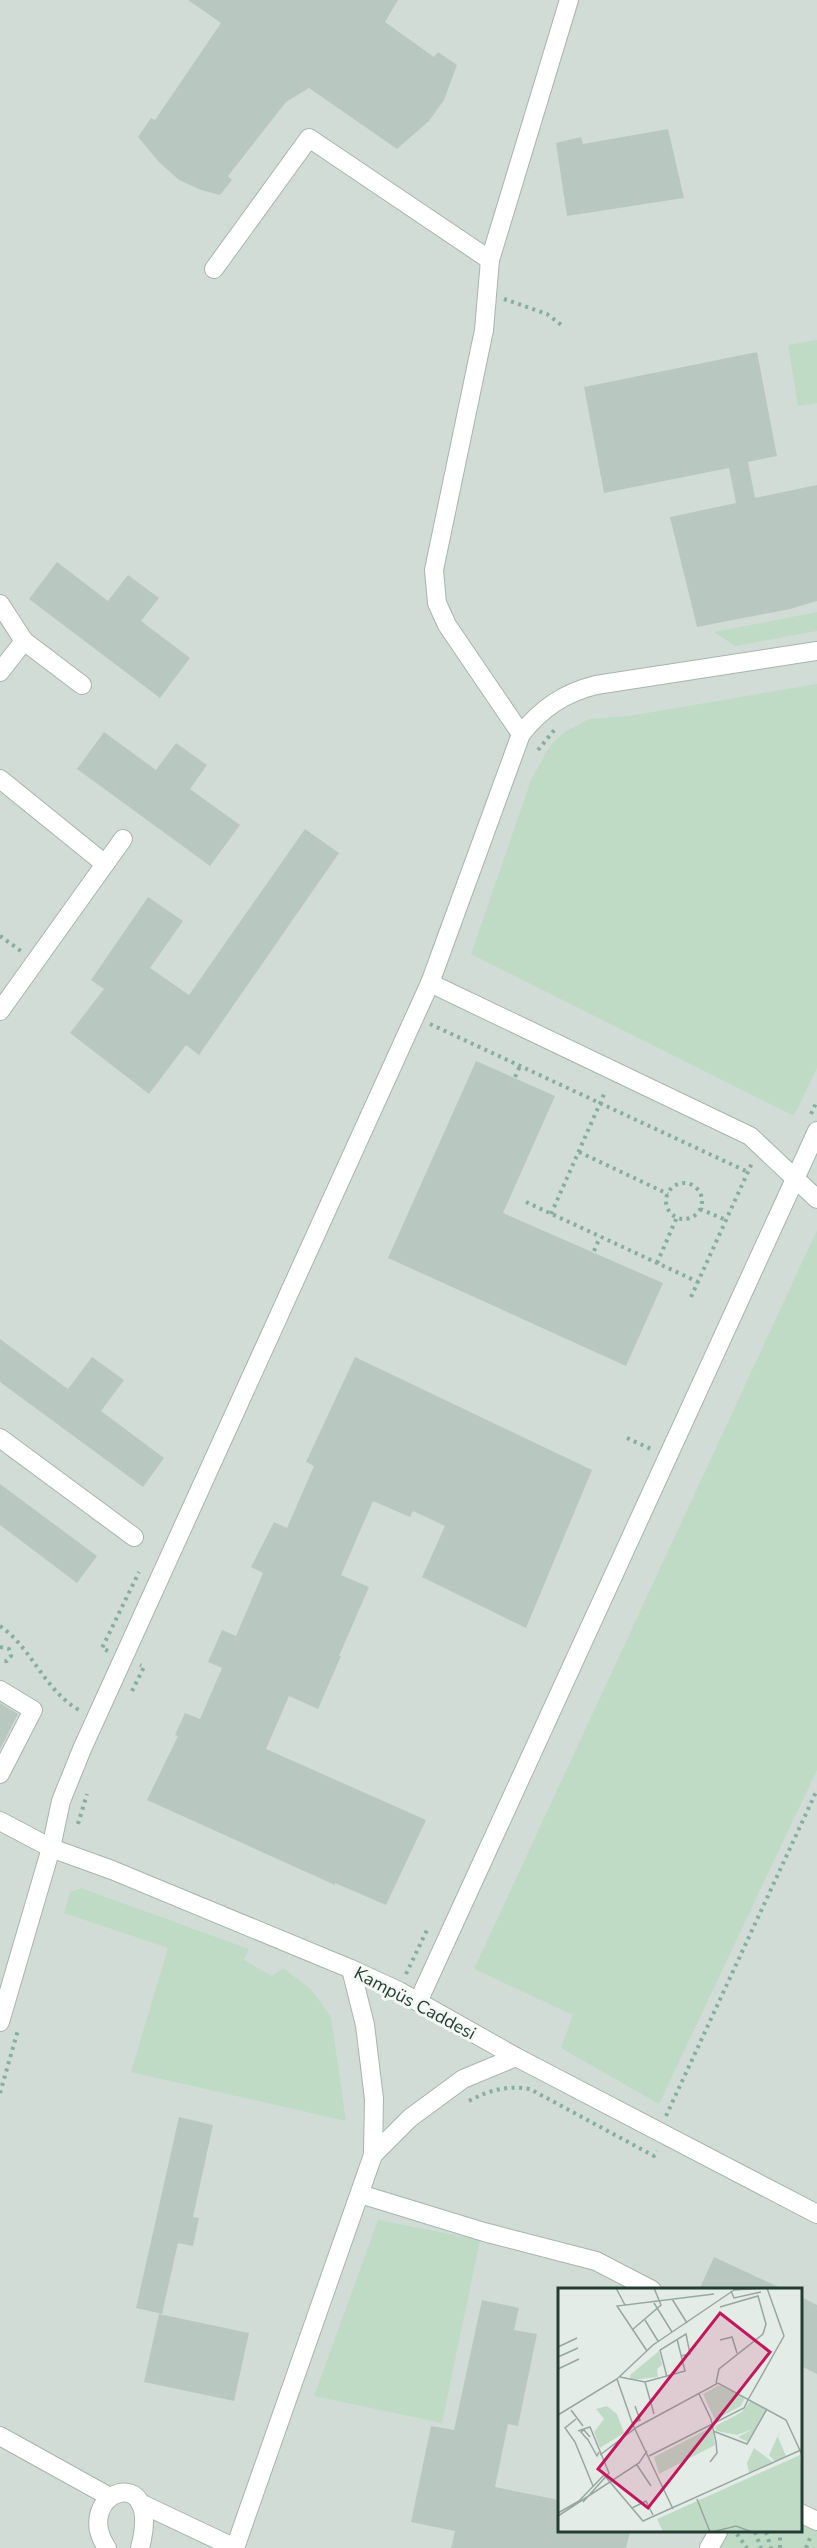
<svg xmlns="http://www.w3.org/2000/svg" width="817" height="2548" font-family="'Nunito Sans',sans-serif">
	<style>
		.built { fill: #d2dcd7; fill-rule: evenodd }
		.green { fill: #bfdbc6 }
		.building { fill: #b9c7c1 }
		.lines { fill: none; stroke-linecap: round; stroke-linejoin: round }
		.minor-casing { stroke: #a7b4af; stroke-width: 20 }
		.path { stroke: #87ada0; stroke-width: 4; stroke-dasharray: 3 4.5; stroke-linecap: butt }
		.minor { stroke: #fff; stroke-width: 18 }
		.labels { text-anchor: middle; stroke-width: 6; stroke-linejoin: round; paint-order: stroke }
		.street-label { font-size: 18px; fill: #253c35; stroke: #f4f9f6 }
		.inset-road { fill: none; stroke: #98a6a0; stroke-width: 1.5 }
		.view { fill: #c2185b; fill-opacity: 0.15; stroke: #c2185b; stroke-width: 3 }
		.inset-edge { fill: none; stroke: #253c35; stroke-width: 3 }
	</style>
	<rect width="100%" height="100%" fill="#e4ece8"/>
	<!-- built -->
	<path class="built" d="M0,0H817V2548H0ZM559,2290H800V2532H559Z"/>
	<!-- green -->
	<g class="green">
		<polygon points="817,340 817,403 798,406 788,345"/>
		<polygon points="817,612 817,631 735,646 714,632"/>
		<polygon points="817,684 817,1068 794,1116 471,954 531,780 549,747 563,733 589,719 629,716"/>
		<polygon points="817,1230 817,1770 659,2104 561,2048 573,2015 474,1969"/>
		<polygon points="81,1888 249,1949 244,1960 272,1976 283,1968 312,1990 331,2017 346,2121 131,2072 168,1948 64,1913 70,1892"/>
		<polygon points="378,2220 480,2240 442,2423 314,2396"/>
		<polygon points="801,2522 817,2530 817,2548 713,2548 722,2532 800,2532"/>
	</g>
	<!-- building -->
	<g class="building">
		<polygon points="188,0 398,0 385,22 434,57 438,52 457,65 444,100 429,121 397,149 309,88 286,102 228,176 232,180 220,195 201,190 179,180 159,162 138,137 151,118 155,120 221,23"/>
		<polygon points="668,129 684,198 567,216 556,143 581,137 583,144"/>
		<polygon points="757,352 777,456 748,462 755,498 817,485 817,601 790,609 697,627 670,517 736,503 729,468 604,493 584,387"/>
		<polygon points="57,562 108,601 128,575 159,598 141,621 190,658 160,698 29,599"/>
		<polygon points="104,732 156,770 176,743 207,765 190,789 240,825 210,866 77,769"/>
		<polygon points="305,829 339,853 199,1055 186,1045 149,1094 70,1033 104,989 91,980 148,897 183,921 150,968 189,995"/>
		<polygon points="476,1061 555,1096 503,1213 663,1283 626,1366 388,1258"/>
		<polygon points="0,1339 68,1389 92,1357 124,1380 101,1411 164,1458 143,1487 0,1382"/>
		<polygon points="355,1357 592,1470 526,1628 422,1577 445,1526 413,1511 410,1517 373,1501 341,1575 369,1587 339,1656 341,1656 318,1709 289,1696 266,1749 426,1820 386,1905 335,1883 335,1885 147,1800 178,1736 175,1735 185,1713 200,1719 222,1668 208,1662 222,1630 236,1636 263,1573 251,1567 274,1522 287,1528 314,1466 306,1462"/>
		<polygon points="0,1484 97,1556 77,1583 0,1525"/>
		<polygon points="0,1703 18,1714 0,1749"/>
		<polygon points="179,2117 213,2125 193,2217 199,2218 193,2246 178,2243 162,2314 136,2308"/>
		<polygon points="714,2257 785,2290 699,2290"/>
		<polygon points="801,2297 817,2305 817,2374 801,2366"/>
		<polygon points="482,2300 519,2308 514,2330 537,2334 518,2426 508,2424 495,2487 559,2500 559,2532 630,2532 626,2548 451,2548 455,2531 411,2522 431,2426 454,2430"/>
		<polygon points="159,2314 249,2333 234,2401 144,2382"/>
	</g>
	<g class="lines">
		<!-- minor casing -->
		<g class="minor-casing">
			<g id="minor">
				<polyline points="214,269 309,138 490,260"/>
				<polyline points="0,604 24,641 0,672"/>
				<polyline points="24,641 82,685"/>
				<polyline points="521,734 447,625 437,603 434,570 484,330 490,260 569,0"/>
				<polyline points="0,779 105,864 0,1011"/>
				<polyline points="105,864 123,839"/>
				<polyline points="430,983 750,1136 817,1199"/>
				<polyline points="0,1438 134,1537"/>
				<polyline points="0,1690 33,1710 0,1774"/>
				<polyline points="0,1821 51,1848 112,1870 351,1969 399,1991 516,2057 817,2214"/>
				<polyline points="418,2002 817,1131"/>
				<path d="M0,2022L51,1848L61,1801L82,1749L430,983L521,734C542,708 564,693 596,685L817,651"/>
				<polyline points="373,2155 410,2118 463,2079 516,2057"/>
				<polyline points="360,2194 484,2232 596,2261 652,2290"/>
				<polyline points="0,2436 110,2497"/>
				<polyline points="140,2503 235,2548"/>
				<polyline points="800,2513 817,2521"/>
				<path d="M107,2548C70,2493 164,2457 140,2548"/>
				<polyline points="235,2548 373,2155 374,2099 365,2025 351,1969"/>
				<polyline points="709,2548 718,2532"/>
			</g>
		</g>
		<!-- path -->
		<g class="path">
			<polyline points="504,299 547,314 564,327"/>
			<polyline points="538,750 556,728"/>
			<polyline points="0,936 21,951"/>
			<polyline points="430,1024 748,1172"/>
			<polyline points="515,1077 520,1066"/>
			<polyline points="811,1114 817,1101"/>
			<polyline points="579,1152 668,1194"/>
			<circle cx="684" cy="1201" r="18"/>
			<polyline points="526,1202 698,1282"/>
			<polyline points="700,1209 726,1220"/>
			<polyline points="551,1214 605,1092"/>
			<polyline points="594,1251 600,1237"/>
			<polyline points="657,1263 677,1217"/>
			<polyline points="691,1297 752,1163"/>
			<polyline points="627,1438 651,1449"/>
			<path d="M0,1626C32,1648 44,1690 79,1710"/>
			<polyline points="0,1647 9,1649 11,1656 7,1661 0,1662"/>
			<polyline points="108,1651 102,1648 139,1572"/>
			<polyline points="132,1691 144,1667 140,1665"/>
			<polyline points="78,1824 87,1794"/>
			<polyline points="406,1974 427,1930"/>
			<polyline points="0,2093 18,2030"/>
			<path d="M469,2101C489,2090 508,2085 530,2089L654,2156L657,2151"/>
			<polyline points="666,2116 817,1790"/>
			<polyline points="755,2532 761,2548"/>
			<polyline points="766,2532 771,2548"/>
			<polyline points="737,2534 747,2548"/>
			<polyline points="780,2548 780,2532"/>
			<polyline points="806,2548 810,2538"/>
		</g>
		<!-- minor -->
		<use href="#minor" class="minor"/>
	</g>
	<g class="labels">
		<!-- street labels -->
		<g class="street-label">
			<text transform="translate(415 2003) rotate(28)" y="6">Kampüs Caddesi</text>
		</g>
	</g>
	<!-- overview -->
	<g transform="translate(558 2288)">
		<rect width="244" height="244" fill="#e4ece8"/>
		<path d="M101,63L104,77L99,81L100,89L73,92L72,87ZM161,97L187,110L183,118L157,132L145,106ZM192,113L209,122L190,154L180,149L195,141L179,147L158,143L157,138L184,124ZM49,118L59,126L66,145L42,160L36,144L46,131L38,121ZM154,139L157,157L101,186L96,169ZM223,141L220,149L228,168L217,174L211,167ZM196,160L216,175L191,185L189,175ZM242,167L244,244H105L99,231Z" fill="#bfdbc6"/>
		<path class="inset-road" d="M58,0L67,17M175,2L206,0M173,3L176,10L203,4M114,11L129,35M96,15L114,44M87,32L100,53M74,42L103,17L96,0M162,52L174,49L179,65M0,59L19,50M89,63L59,18L156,6M0,69L20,60M0,81L21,71M62,89L87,94L127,83L119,51M109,89L102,62L128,46L132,66L123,68M59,91L75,137L115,221M87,94L96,126M158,95L161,81L205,46L208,36L200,8L162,19M141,106L153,131L158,154L159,165L152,174M191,110L226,48L209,0M13,122L25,138M0,127L59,91L95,57L179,0M18,131L7,140L17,154L35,198M74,135L82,132L77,118M20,143L32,139L51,185L25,214M155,143L189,156L209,121M29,150L39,168L41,164M29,151L23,144L26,142L32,149M42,167L79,139L160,95L228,132L245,169M91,168L186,120L191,110M79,177L93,198M46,187L85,233L245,161M139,211L152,244M74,220L88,213L95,227M0,225L21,213L46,187M0,228L81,175L89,163M154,244L178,238L194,244"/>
		<path class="view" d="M162,25L212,64L90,220L40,181Z"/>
		<rect width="244" height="244" class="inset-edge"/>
	</g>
</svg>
